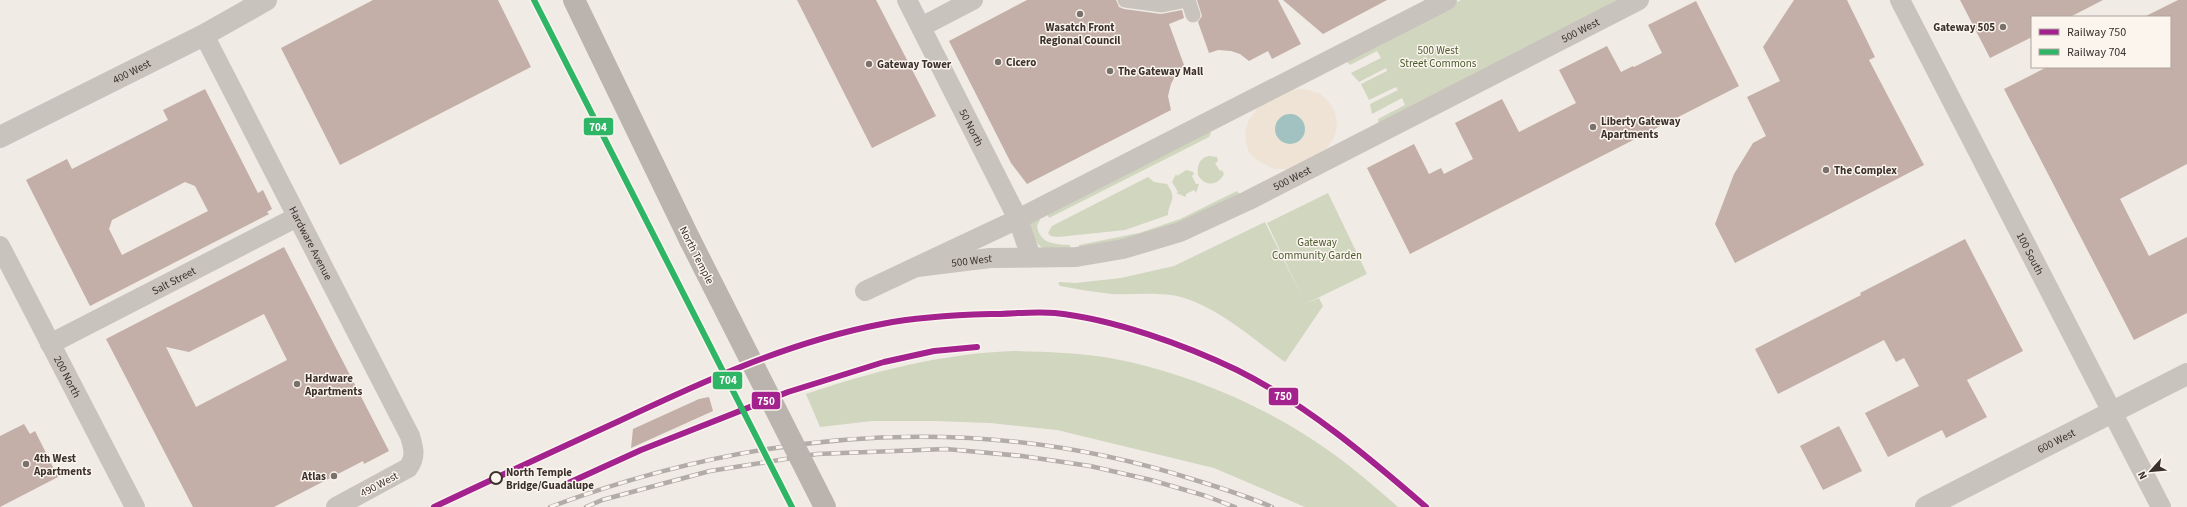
<svg xmlns="http://www.w3.org/2000/svg" width="2187" height="507" font-family="'Source Sans 3',sans-serif">
	<style>
		.green { fill: #d1d6bf }
		.plaza { fill: #eee3d5 }
		.water { fill: #a1c2c1 }
		.building { fill: #c3afa7; fill-rule: evenodd }
		.lines { fill: none; stroke-linecap: round; stroke-linejoin: round }
		.pedestrian { stroke: #c9c3be; stroke-width: 15 }
		.minor { stroke: #c9c3be; stroke-width: 20 }
		.tertiary { stroke: #c9c3be; stroke-width: 22 }
		.secondary { stroke: #bab3ae; stroke-width: 22 }
		.rail-casing { stroke: #b1aca8; stroke-width: 4.5 }
		.rail { stroke: #fbf5ee; stroke-width: 3; stroke-dasharray: 9; stroke-linecap: butt }
		.secondary-bridge { stroke: #bab3ae; stroke-width: 22 }
		.rail-1-casing { stroke: #fbf5ee; stroke-width: 9 }
		.rail-2-casing { stroke: #fbf5ee; stroke-width: 9 }
		.rail-1 { stroke: #a4228e; stroke-width: 6 }
		.rail-2 { stroke: #2eb566; stroke-width: 6 }
		.poi-dot { fill: #7a716c; stroke: #fbf5ee; stroke-width: 1.5 }
		.stop-dot { fill: #fbf5ee; stroke: #3b302b; stroke-width: 2 }
		.labels { text-anchor: middle; stroke-width: 3; stroke-linejoin: round; paint-order: stroke }
		.poi-label { font-size: 11px; font-weight: bold; fill: #3b302b; stroke: #fbf5ee; text-anchor: start }
		.street-label { font-size: 11px; fill: #3b302b; stroke: #fbf5ee }
		.park-label { font-size: 11px; fill: #4a5a2e; stroke: #fbf5ee }
		.stop-label { font-size: 11px; font-weight: bold; fill: #3b302b; stroke: #fbf5ee; text-anchor: start }
		.line-badge { stroke: #fbf5ee; stroke-width: 1.5 }
		.badge-label { font-size: 11px; text-anchor: middle; font-weight: bold; fill: #fff }
	</style>
	<rect width="100%" height="100%" fill="#f0ebe5"/>
	<!-- green -->
	<g class="green">
		<polygon points="1461,0 1628,0 1379,127 1378,119 1405,105 1402,98 1372,114 1370,104 1398,90 1396,87 1369,100 1361,84 1387,71 1386,68 1359,82 1351,73 1381,58 1377,51 1350,65 1344,59"/>
		<polygon points="1209,129 1211,133 1209,137 1049,218 1046,212"/>
		<path d="M1209,156L1217,157L1218,161L1215,163L1220,171L1222,170L1224,174C1218,186 1205,187 1198,175C1197,166 1199,158 1209,156Z"/>
		<polygon points="1186,170 1193,172 1194,174 1192,176 1196,184 1199,184 1196,193 1194,190 1186,194 1186,197 1176,193 1178,192 1172,182 1176,174 1177,176"/>
		<path d="M1148,177L1154,182L1167,184C1178,200 1169,200 1168,215L1125,230L1058,237L1051,236L1048,233L1052,226Z"/>
		<polygon points="1237,191 1242,197 1181,227 1080,251 1079,245 1139,233 1180,219"/>
		<path d="M1328,193L1367,274L1305,304L1319,298L1323,306L1285,362C1253,339 1222,310 1184,298C1162,291 1135,295 1111,294C1094,292 1077,289 1060,286L1058,283L1060,282L1075,283L1121,278L1174,266L1265,222L1303,299L1267,223Z"/>
		<path d="M1038,215L1040,220L1037,226C1040,244 1054,244 1070,245V252C1044,249 1041,254 1029,228L1031,222Z"/>
		<path d="M1013,351C1046,352 1079,353 1110,358C1185,372 1259,403 1322,446C1349,464 1374,486 1398,507H1305L1214,468L1057,430L990,423L934,421H872L820,427L806,394C874,371 941,354 1013,351Z"/>
	</g>
	<!-- plaza -->
	<polygon class="plaza" points="1298,89 1309,90 1320,94 1328,101 1335,112 1337,126 1334,138 1321,156 1291,169 1274,169 1255,159 1249,152 1246,142 1245,132 1249,120 1262,102 1284,91"/>
	<!-- water -->
	<circle class="water" cx="1290" cy="129" r="15"/>
	<!-- building -->
	<g class="building">
		<polygon points="373,0 498,0 531,67 340,165 281,48"/>
		<polygon points="797,0 876,0 936,116 872,148"/>
		<polygon points="1027,0 1116,0 1119,7 1124,9 1161,14 1182,10 1184,18 1169,24 1184,65 1176,74 1171,84 1168,96 1171,110 1027,184 1011,163 949,41"/>
		<polygon points="1197,0 1278,0 1301,44 1272,59 1268,51 1249,61 1240,54 1231,51 1218,50 1209,53 1198,22 1202,16"/>
		<polygon points="1283,0 1387,0 1323,34"/>
		<polygon points="1794,0 1847,0 1875,57 1869,60 1924,165 1735,263 1715,224 1734,174 1753,143 1766,136 1747,97 1780,81 1763,47"/>
		<polygon points="1960,0 2103,0 2070,17 2032,17 2032,37 1990,58"/>
		<polygon points="2178,0 2187,0 2187,164 2120,199 2149,256 2187,237 2187,313 2134,340 2004,89 2047,67 2170,67 2170,17 2144,17"/>
		<polygon points="1696,1 1739,86 1410,254 1367,168 1414,144 1429,174 1441,168 1444,174 1473,159 1455,123 1502,99 1519,132 1576,103 1559,70 1607,46 1621,72 1633,66 1634,67 1662,53 1648,25"/>
		<path d="M205,89L258,193L263,190L272,209L267,212L269,214L90,306L26,180L67,159L72,169L168,120L163,110ZM185,182L195,186L208,211L122,255L109,229L112,220Z"/>
		<polygon points="1965,239 2023,351 1967,380 1987,417 1946,438 1942,430 1888,457 1865,413 1919,386 1904,358 1896,362 1884,340 1778,394 1755,349 1861,295 1860,293"/>
		<path d="M284,247L389,451L364,464L363,461L274,507H193L106,339ZM264,314L287,360L196,407L166,347L189,352Z"/>
		<polygon points="709,397 713,411 631,448 633,429 699,399"/>
		<polygon points="24,424 30,434 35,431 58,477 0,507 0,436"/>
		<polygon points="1839,426 1862,471 1823,490 1800,446"/>
	</g>
	<g class="lines">
		<!-- pedestrian -->
		<g class="pedestrian">
			<polyline points="1125,0 1162,5 1187,0"/>
			<polyline points="1188,0 1193,15"/>
		</g>
		<!-- minor -->
		<g class="minor">
			<path id="s1" d="M907,0L1018,219L1031,257"/>
			<path id="s2" d="M1900,0L2161,507"/>
			<polyline points="921,27 973,0"/>
			<path id="s3" d="M204,35L410,436C414,449 416,457 408,468L336,507"/>
			<path id="s4" d="M0,246L135,507"/>
			<path id="s5" d="M917,267L990,258L1076,257L1123,249L1180,232L1249,200L1639,0"/>
			<polyline points="865,291 1018,219 1447,0"/>
			<path id="s6" d="M50,344L297,217"/>
		</g>
		<!-- tertiary -->
		<g class="tertiary">
			<path id="s7" d="M0,137L204,35L266,0"/>
			<path id="s8" d="M1926,507L2187,374"/>
		</g>
		<!-- secondary -->
		<polyline class="secondary" points="574,0 690,240"/>
		<!-- rail casing -->
		<g class="rail-casing">
			<g id="rail">
				<path d="M550,507C761,429 978,410 1195,480C1221,488 1247,496 1272,507"/>
				<polyline points="586,507 602,500 710,471 817,454 946,449 1022,456 1090,466 1151,480 1206,496 1235,507"/>
			</g>
		</g>
		<!-- rail -->
		<use href="#rail" class="rail"/>
		<!-- secondary-bridge -->
		<polyline class="secondary-bridge" points="690,240 825,507"/>
		<!-- rail-1 casing -->
		<g class="rail-1-casing">
			<g id="rail-1">
				<polyline points="564,485 641,450 788,392 884,362 934,351 977,347"/>
				<path d="M434,507C495,478 556,450 617,422C702,382 788,342 882,324C917,317 954,315 990,314C1012,314 1034,311 1055,313C1113,319 1185,345 1237,370C1307,405 1367,456 1426,507"/>
			</g>
		</g>
		<!-- rail-2 casing -->
		<g class="rail-2-casing">
			<polyline id="rail-2" points="534,0 792,507"/>
		</g>
		<!-- rail-1 -->
		<use href="#rail-1" class="rail-1"/>
		<!-- rail-2 -->
		<use href="#rail-2" class="rail-2"/>
	</g>
	<!-- markers -->
	<g class="poi-dot">
		<circle cx="1080" cy="14" r="4"/>
		<circle cx="2003" cy="27" r="4"/>
		<circle cx="998" cy="62" r="4"/>
		<circle cx="869" cy="64" r="4"/>
		<circle cx="1110" cy="71" r="4"/>
		<circle cx="1593" cy="127" r="4"/>
		<circle cx="1826" cy="170" r="4"/>
		<circle cx="297" cy="384" r="4"/>
		<circle cx="26" cy="464" r="4"/>
		<circle cx="334" cy="476" r="4"/>
	</g>
	<circle class="stop-dot" cx="496" cy="478" r="6"/>
	<g class="labels">
		<!-- poi labels -->
		<g class="poi-label">
			<text x="1080" y="31" text-anchor="middle">Wasatch Front<tspan x="1080" dy="13">Regional Council</tspan></text>
			<text x="1995" y="31" text-anchor="end">Gateway 505</text>
			<text x="1006" y="66">Cicero</text>
			<text x="877" y="68">Gateway Tower</text>
			<text x="1118" y="75">The Gateway Mall</text>
			<text x="1601" y="125">Liberty Gateway<tspan x="1601" dy="13">Apartments</tspan></text>
			<text x="1834" y="174">The Complex</text>
			<text x="305" y="382">Hardware<tspan x="305" dy="13">Apartments</tspan></text>
			<text x="34" y="462">4th West<tspan x="34" dy="13">Apartments</tspan></text>
			<text x="326" y="480" text-anchor="end">Atlas</text>
		</g>
		<!-- street labels -->
		<g class="street-label">
			<text dy="4" stroke="none"><textPath href="#s5" startOffset="715">500 West</textPath></text>
			<text dy="4" stroke="none"><textPath href="#s7" startOffset="147">400 West</textPath></text>
			<text dy="4" stroke="none"><textPath href="#s1" startOffset="143">50 North</textPath></text>
			<text dy="4" stroke="none"><textPath href="#s5" startOffset="391">500 West</textPath></text>
			<text dy="4" stroke="none"><textPath href="#s3" startOffset="234">Hardware Avenue</textPath></text>
			<text dy="4" stroke="none"><textPath href="#s2" startOffset="285">100 South</textPath></text>
			<text transform="translate(697 255) rotate(63)" y="4">North Temple</text>
			<text dy="4" stroke="none"><textPath href="#s5" startOffset="55">500 West</textPath></text>
			<text dy="4" stroke="none"><textPath href="#s6" startOffset="139">Salt Street</textPath></text>
			<text dy="4" stroke="none"><textPath href="#s4" startOffset="147">200 North</textPath></text>
			<text dy="4" stroke="none"><textPath href="#s8" startOffset="146">600 West</textPath></text>
			<text transform="translate(379 484) rotate(-28)" y="4">490 West</text>
		</g>
		<!-- park labels -->
		<g class="park-label">
			<text x="1438" y="54">500 West<tspan x="1438" dy="13">Street Commons</tspan></text>
			<text x="1317" y="246">Gateway<tspan x="1317" dy="13">Community Garden</tspan></text>
		</g>
		<!-- stop labels -->
		<g class="stop-label">
			<text x="506" y="476">North Temple<tspan x="506" dy="13">Bridge/Guadalupe</tspan></text>
		</g>
	</g>
	<g class="line-badge">
		<rect x="583" y="117" width="31" height="19" rx="4" fill="#2eb566"/>
		<rect x="712" y="371" width="31" height="19" rx="4" fill="#2eb566"/>
		<rect x="1268" y="387" width="31" height="19" rx="4" fill="#a4228e"/>
		<rect x="751" y="391" width="30" height="19" rx="4" fill="#a4228e"/>
	</g>
	<g class="badge-label">
		<text x="598" y="131">704</text>
		<text x="728" y="384">704</text>
		<text x="1283" y="400">750</text>
		<text x="766" y="405">750</text>
	</g>
	<!-- legend -->
	<rect x="2031" y="16" width="140" height="52" fill="#fbf5ee" stroke="#aea6a0"/>
	<rect x="2039" y="29" width="20" height="6" fill="#a4228e" stroke="#aea6a0"/>
	<text x="2067" y="36" font-size="12" fill="#3b302b">Railway 750</text>
	<rect x="2039" y="49" width="20" height="6" fill="#2eb566" stroke="#aea6a0"/>
	<text x="2067" y="56" font-size="12" fill="#3b302b">Railway 704</text>
	<!-- north arrow -->
	<g transform="translate(2151 471) rotate(243)" stroke="#fbf5ee" stroke-width="3" paint-order="stroke">
	<path d="M0-3L7 15L0 10L-7 15Z" fill="#3b302b"/>
	<text y="-6" font-size="11" font-weight="bold" text-anchor="middle" fill="#3b302b">N</text>
	</g>
</svg>
